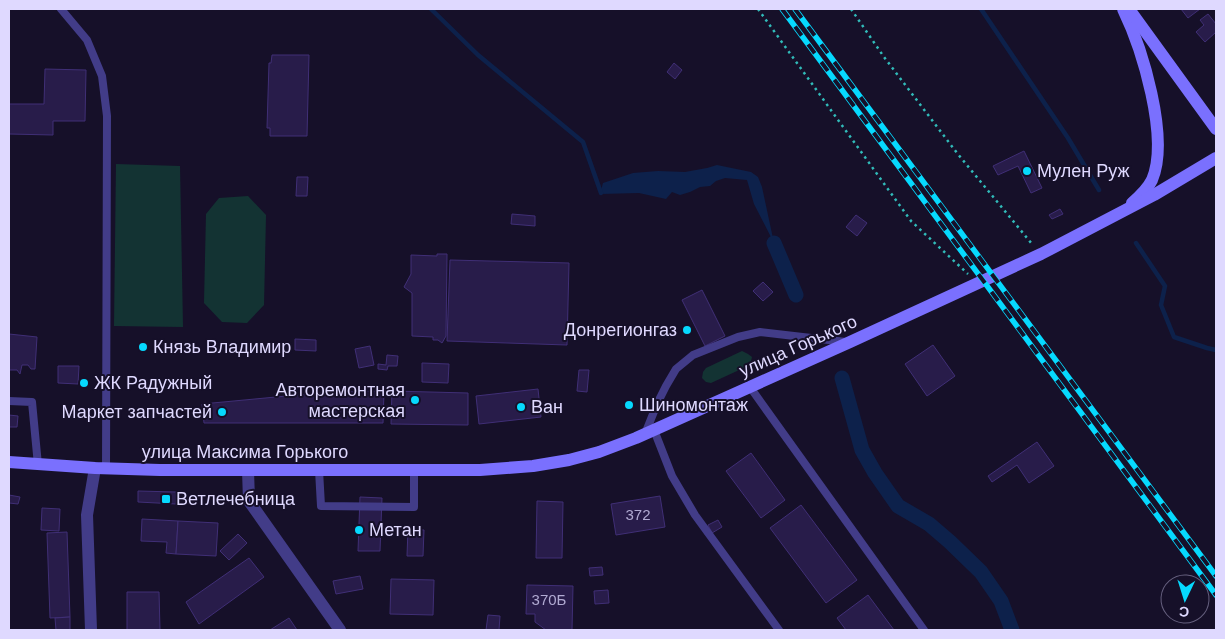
<svg xmlns="http://www.w3.org/2000/svg" width="1225" height="639" font-family="Arial,sans-serif">
	<style>
		.green { fill: #133333 }
		.water { fill: #0d214b }
		.lines { fill: none; stroke-linecap: round; stroke-linejoin: round }
		.stream { stroke: #0d214b; stroke-width: 4.5 }
		.canal { stroke: #0d214b; stroke-width: 15 }
		.building { fill: #281c4a; stroke: #402f76 }
		.path { stroke: #31bbb9; stroke-width: 2.5; stroke-dasharray: 2.5 4; stroke-linecap: butt }
		.lane { stroke: #423c88; stroke-width: 8 }
		.street { stroke: #423c88; stroke-width: 12 }
		.secondary { stroke: #7a70fe; stroke-width: 12 }
		.rail-casing { stroke: #06d9fe; stroke-width: 5.5 }
		.rail { stroke: #161029; stroke-width: 4; stroke-dasharray: 11; stroke-linecap: butt }
		.poi-dot { fill: #06d9fe; stroke: #161029; stroke-width: 2 }
		.labels { text-anchor: middle; stroke-width: 4; stroke-linejoin: round; paint-order: stroke }
		.number-label { font-size: 15px; fill: #b1aad2 }
		.poi-label { font-size: 18px; fill: #dfd9ff; stroke: #161029; text-anchor: start }
		.street-label { font-size: 18px; fill: #dfd9ff; stroke: #161029 }
	</style>
	<rect width="100%" height="100%" fill="#161029"/>
	<!-- green -->
	<g class="green">
		<polygon points="116,164 180,166 183,327 114,326"/>
		<polygon points="248,196 266,215 264,305 247,323 222,322 204,303 206,214 219,198"/>
		<polygon points="742,351 748,354 752,357 750,365 711,383 706,382 702,378 703,372 706,368"/>
	</g>
	<!-- water -->
	<polygon class="water" points="717,165 751,172 758,177 762,187 774,243 754,204 747,180 725,178 716,181 710,186 700,187 690,192 680,195 672,192 666,199 639,193 600,194 603,183 633,173 658,171 685,172 707,168"/>
	<g class="lines">
		<!-- stream -->
		<g class="stream">
			<polyline points="431,9 478,55 583,142 601,193"/>
			<polyline points="981,9 1068,138 1099,190"/>
			<polyline points="1136,243 1165,286 1161,305 1174,337 1207,348 1216,350"/>
		</g>
		<!-- canal -->
		<g class="canal">
			<polyline points="774,243 796,295"/>
			<polyline points="842,378 862,450 875,473 898,506 929,524 950,542 981,572 1001,601 1012,630"/>
		</g>
	</g>
	<!-- building -->
	<g class="building">
		<polygon points="1181,9 1200,9 1188,18"/>
		<polygon points="1208,14 1216,24 1216,32 1205,42 1196,32 1204,25 1200,20"/>
		<polygon points="272,55 309,55 307,136 270,136 270,128 267,128 269,63 271,63"/>
		<polygon points="674,63 682,70 675,79 667,72"/>
		<polygon points="45,69 86,70 85,121 53,121 53,135 9,134 9,104 44,104"/>
		<polygon points="1024,151 1042,188 1031,193 1018,166 998,175 993,166"/>
		<polygon points="297,177 308,177 307,196 296,196"/>
		<polygon points="1060,209 1063,214 1052,219 1049,215"/>
		<polygon points="512,214 535,216 535,226 511,224"/>
		<polygon points="856,215 867,223 857,236 846,227"/>
		<polygon points="437,254 447,254 446,336 442,343 438,340 433,340 433,337 412,336 412,293 404,287 411,274 411,255 437,256"/>
		<polygon points="450,260 569,263 567,345 447,341"/>
		<polygon points="763,282 773,292 763,301 753,291"/>
		<polygon points="702,290 725,336 705,346 682,300"/>
		<polygon points="9,334 37,337 35,369 31,369 28,365 22,365 20,374 17,370 9,370 9,372"/>
		<polygon points="295,339 316,340 316,351 295,350"/>
		<polygon points="933,345 955,376 927,396 905,364"/>
		<polygon points="370,346 374,365 359,368 355,349"/>
		<polygon points="387,355 398,356 397,366 388,366 387,370 378,369 378,364 386,365"/>
		<polygon points="422,363 449,364 448,383 422,382"/>
		<polygon points="58,366 79,366 78,384 58,383"/>
		<polygon points="579,370 589,370 587,392 577,391"/>
		<polygon points="538,389 541,417 479,424 476,396"/>
		<polygon points="384,391 383,423 204,423 202,404 329,392"/>
		<polygon points="392,391 468,393 468,425 391,424"/>
		<polygon points="9,415 18,416 17,427 9,427"/>
		<polygon points="1037,442 1054,466 1029,483 1017,465 992,482 988,476"/>
		<polygon points="285,448 298,448 297,455 285,455"/>
		<polygon points="751,453 785,500 761,518 726,471"/>
		<polygon points="138,491 176,492 176,504 138,502"/>
		<polygon points="9,495 20,497 18,504 9,503"/>
		<polygon points="660,496 665,527 616,535 611,504"/>
		<polygon points="360,497 382,498 380,551 358,551"/>
		<polygon points="537,501 563,502 562,558 536,558"/>
		<polygon points="801,505 857,580 826,603 770,528"/>
		<polygon points="42,508 60,509 59,531 41,530"/>
		<polygon points="142,519 178,521 176,554 166,553 167,542 141,541"/>
		<polygon points="718,520 722,527 712,533 708,525"/>
		<polygon points="178,521 218,523 216,556 176,554"/>
		<polygon points="408,529 424,530 423,556 407,556"/>
		<polygon points="67,532 70,617 50,618 47,533"/>
		<polygon points="238,534 247,543 229,560 220,551"/>
		<polygon points="249,558 264,577 199,624 186,602"/>
		<polygon points="602,567 603,575 590,576 589,568"/>
		<polygon points="360,576 363,589 336,594 333,581"/>
		<polygon points="391,579 434,580 433,615 390,614"/>
		<polygon points="527,585 573,586 572,630 546,630 535,622 535,614 526,614"/>
		<polygon points="608,590 609,603 595,604 594,591"/>
		<polygon points="127,592 159,592 160,630 127,630"/>
		<polygon points="868,595 894,630 846,630 837,618"/>
		<polygon points="488,615 500,616 499,630 486,630"/>
		<polygon points="70,617 70,630 56,630 55,618"/>
		<polygon points="289,618 297,630 270,630"/>
	</g>
	<g class="lines">
		<!-- path -->
		<g class="path">
			<polyline points="758,9 911,221 968,274"/>
			<polyline points="851,9 884,57 957,153 1032,244"/>
		</g>
		<!-- lane -->
		<g class="lane">
			<polyline points="61,9 87,40 102,76 107,116 106,469"/>
			<polyline points="750,387 924,630"/>
			<polyline points="9,401 32,402 38,465"/>
			<polyline points="654,430 672,476 695,515 779,630"/>
			<polyline points="645,434 657,404 666,386 676,369 693,355 738,337 760,332 846,342"/>
			<polyline points="319,470 321,506 414,507 414,470"/>
		</g>
		<!-- street -->
		<g class="street">
			<polyline points="248,470 249,501 340,630"/>
			<polyline points="91,630 87,515 95,468"/>
		</g>
		<!-- secondary -->
		<g class="secondary">
			<path d="M1123,9C1142,48 1170,138 1152,180C1148,188 1139,197 1132,203"/>
			<polyline points="1129,9 1216,129"/>
			<polyline points="9,462 95,468 160,470 480,470 533,466 569,460 599,452 636,438 850,342 1041,254 1154,195 1216,158"/>
		</g>
		<!-- rail casing -->
		<g class="rail-casing">
			<g id="rail">
				<polyline points="782,9 1216,595"/>
				<polyline points="795,9 1216,576"/>
			</g>
		</g>
		<!-- rail -->
		<use href="#rail" class="rail"/>
	</g>
	<!-- markers -->
	<g class="poi-dot">
		<circle cx="1027" cy="171" r="5"/>
		<circle cx="687" cy="330" r="5"/>
		<circle cx="143" cy="347" r="5"/>
		<circle cx="84" cy="383" r="5"/>
		<circle cx="415" cy="400" r="5"/>
		<circle cx="629" cy="405" r="5"/>
		<circle cx="521" cy="407" r="5"/>
		<circle cx="222" cy="412" r="5"/>
		<rect x="161" y="494" width="10" height="10" rx="2.5"/>
		<circle cx="359" cy="530" r="5"/>
	</g>
	<g class="labels">
		<!-- number labels -->
		<g class="number-label">
			<text x="638" y="520">372</text>
			<text x="549" y="605">370Б</text>
		</g>
		<!-- poi labels -->
		<g class="poi-label">
			<text x="1037" y="177">Мулен Руж</text>
			<text x="677" y="336" text-anchor="end">Донрегионгаз</text>
			<text x="153" y="353">Князь Владимир</text>
			<text x="94" y="389">ЖК Радужный</text>
			<text x="405" y="396" text-anchor="end">Авторемонтная<tspan x="405" dy="21">мастерская</tspan></text>
			<text x="639" y="411">Шиномонтаж</text>
			<text x="531" y="413">Ван</text>
			<text x="212" y="418" text-anchor="end">Маркет запчастей</text>
			<text x="176" y="505">Ветлечебница</text>
			<text x="369" y="536">Метан</text>
		</g>
		<!-- street labels -->
		<g class="street-label">
			<text transform="translate(798 346) rotate(-24)" y="6">улица Горького</text>
			<text x="245" y="458">улица Максима Горького</text>
		</g>
	</g>
	<!-- border -->
	<rect width="1225" height="639" fill="none" stroke="#dfd9ff" stroke-width="20"/>
	<!-- north arrow -->
	<g transform="translate(1185 599) rotate(184)"><circle r="24" fill="#161029" stroke="#66607f"/>
	<path d="M0-4L9 19L0 12L-9 19Z" fill="#06d9fe"/>
	<text y="-8" font-size="14" font-weight="bold" text-anchor="middle" fill="#dfd9ff">С</text>
	</g>
</svg>
